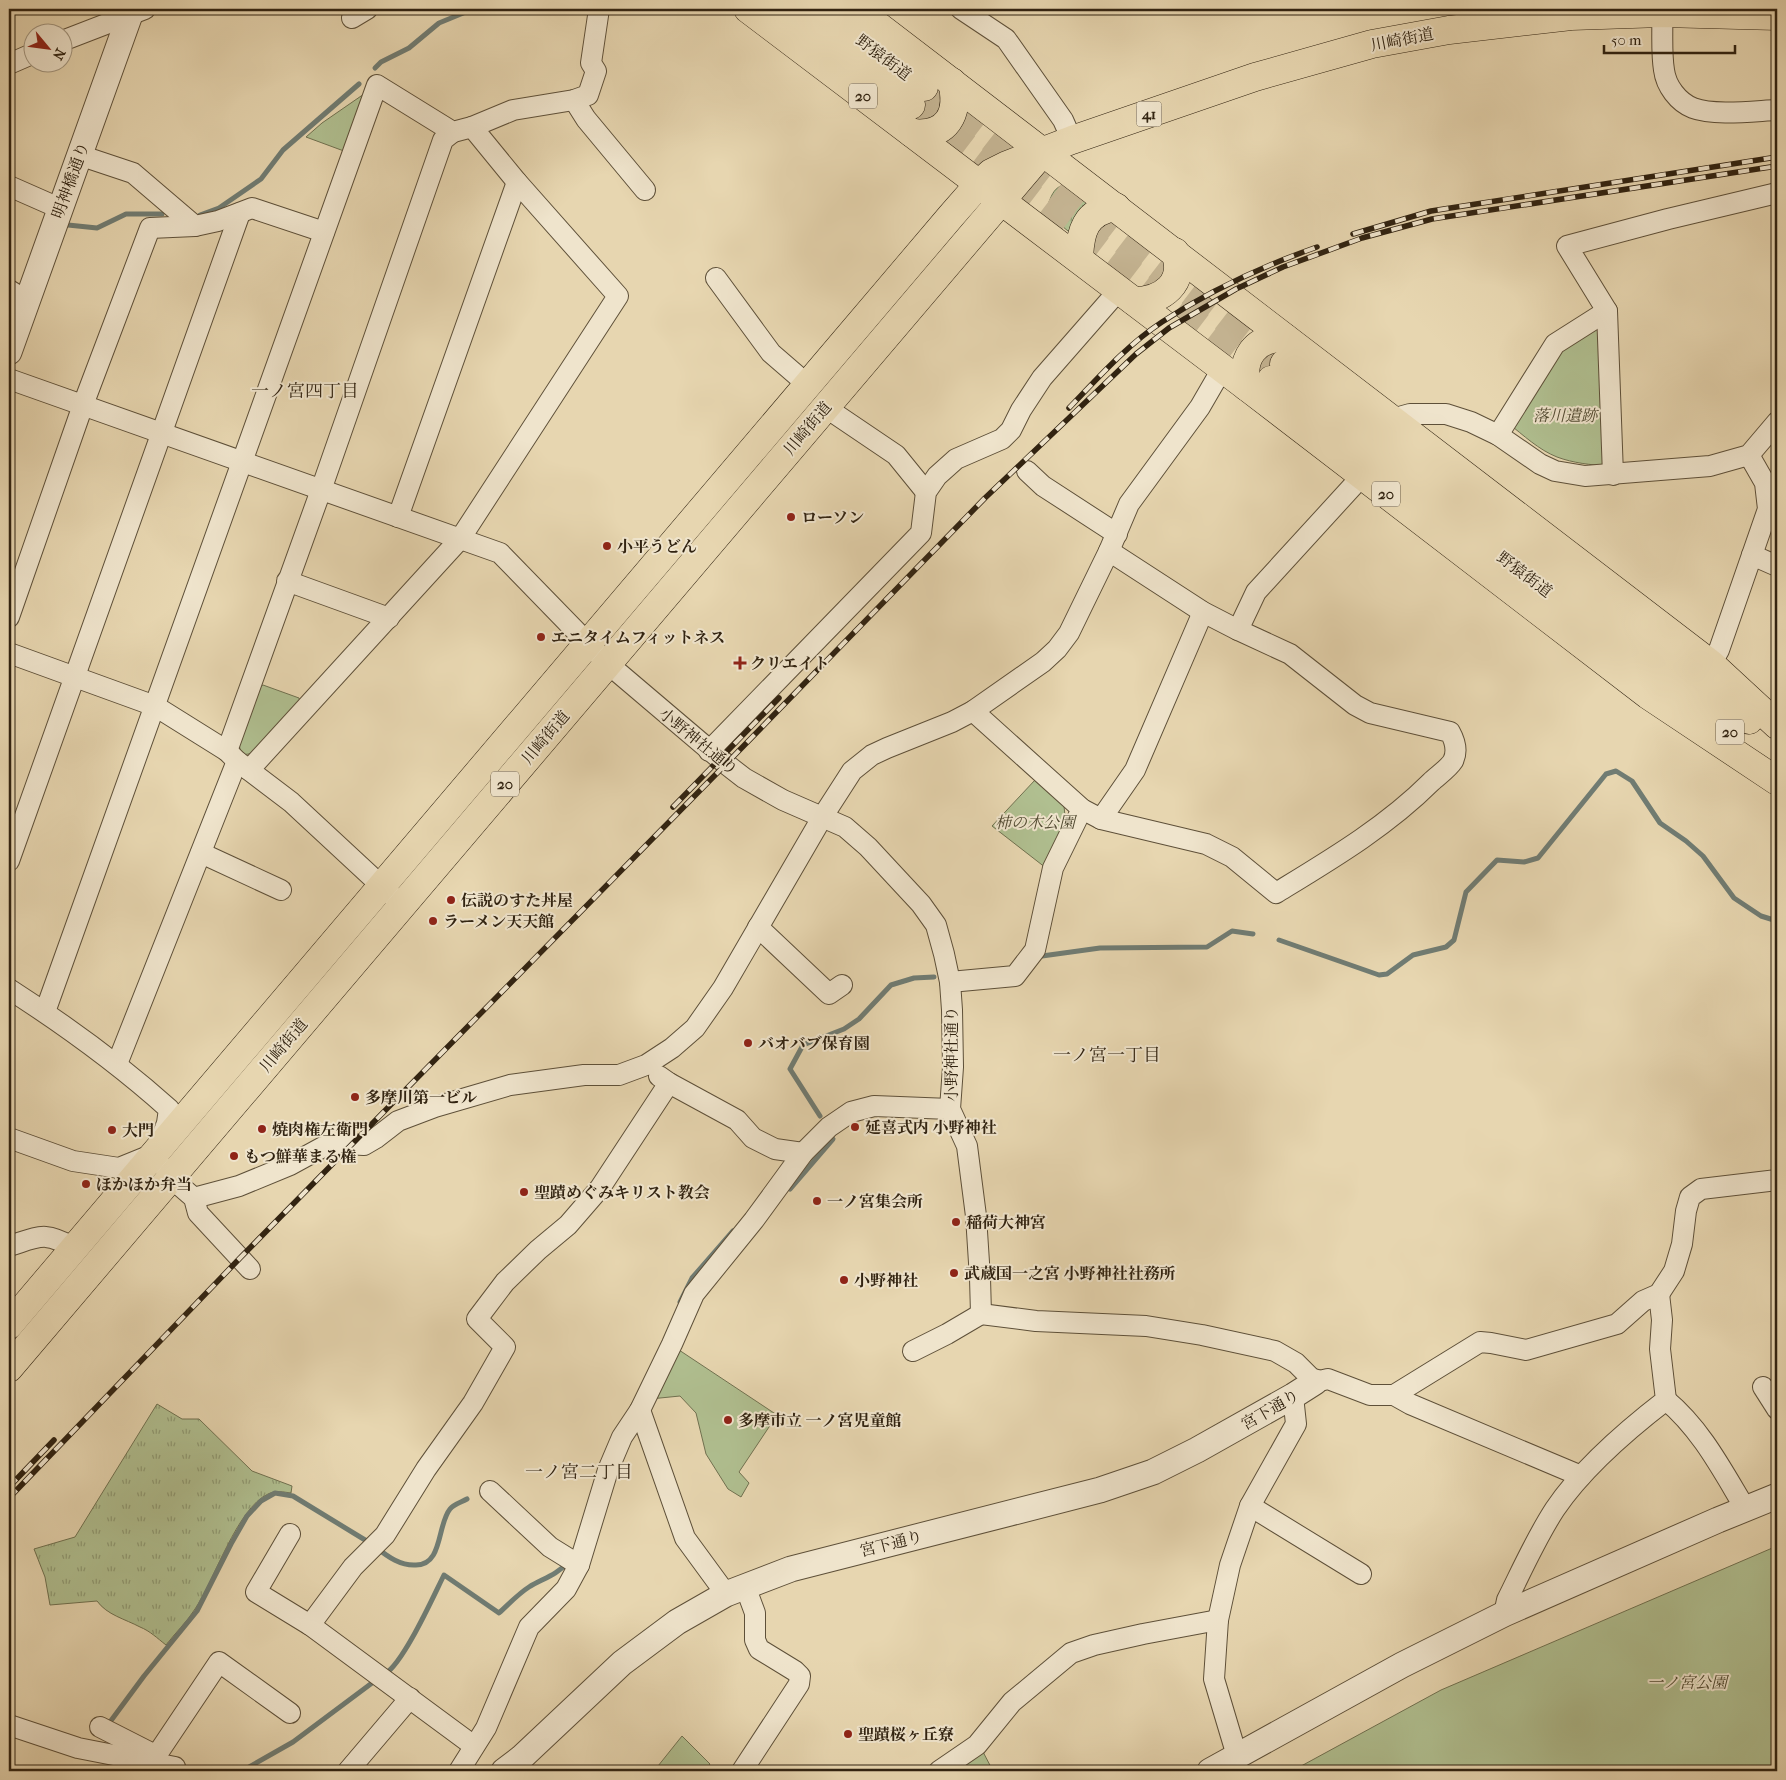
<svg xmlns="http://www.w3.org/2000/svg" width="1786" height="1780" font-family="'IM FELL French Canon','Noto Serif JP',serif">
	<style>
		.grass { fill: url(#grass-tufts); stroke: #707150 }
		.green { fill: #b0bf90; stroke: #707150 }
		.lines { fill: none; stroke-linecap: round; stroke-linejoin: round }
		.stream { stroke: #707c73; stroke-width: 5 }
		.primary-tunnel { stroke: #c3b290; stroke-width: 28; stroke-dasharray: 28 14; stroke-linecap: butt }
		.minor-casing { stroke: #5e5039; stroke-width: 22 }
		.tertiary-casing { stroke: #5e5039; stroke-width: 27 }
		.primary-casing { stroke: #312311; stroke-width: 29 }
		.minor { stroke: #efe4cc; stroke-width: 20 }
		.tertiary { stroke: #efe4cc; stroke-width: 25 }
		.primary { stroke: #e7d6b0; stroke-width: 28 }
		.rail-casing { stroke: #312311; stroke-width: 5.5 }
		.rail { stroke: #efe4cc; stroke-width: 4; stroke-dasharray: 11; stroke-linecap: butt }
		.poi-dot { fill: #8f2418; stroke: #efe4cc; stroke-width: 2 }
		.labels { text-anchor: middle; stroke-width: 4; stroke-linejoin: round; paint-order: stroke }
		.shield { fill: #efe4cc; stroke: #6a5d49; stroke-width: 1 }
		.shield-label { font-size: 15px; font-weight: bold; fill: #312311 }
		.street-label { font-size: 16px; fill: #312311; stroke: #efe4cc }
		.park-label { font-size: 16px; font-style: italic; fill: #514a31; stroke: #efe4cc }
		.poi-label { font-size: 16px; font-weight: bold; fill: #312311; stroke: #efe4cc; text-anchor: start }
		.neighbourhood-label { font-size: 18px; fill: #312311; stroke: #efe4cc }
	</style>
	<defs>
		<pattern id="grass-tufts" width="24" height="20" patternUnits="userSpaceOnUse" patternTransform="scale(1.25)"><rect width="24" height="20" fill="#b0bf90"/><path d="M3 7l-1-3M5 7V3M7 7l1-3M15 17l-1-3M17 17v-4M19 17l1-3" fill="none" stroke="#909b74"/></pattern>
	</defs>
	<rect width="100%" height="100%" fill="#e7d6b0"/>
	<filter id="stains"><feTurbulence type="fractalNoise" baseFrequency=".004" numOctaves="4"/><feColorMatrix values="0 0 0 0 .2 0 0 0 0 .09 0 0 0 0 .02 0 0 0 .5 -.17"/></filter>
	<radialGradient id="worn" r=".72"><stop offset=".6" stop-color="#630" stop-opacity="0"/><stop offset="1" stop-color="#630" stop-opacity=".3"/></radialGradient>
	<!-- grass -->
	<g class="grass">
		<polygon points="932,79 943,89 942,114 919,124 905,114"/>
		<polygon points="964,105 985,120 948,147 940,140"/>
		<path d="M1064,185L1073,191L1049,202C1052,194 1055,187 1064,185Z"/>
		<polygon points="1088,198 1091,201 1073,231 1068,231 1051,217 1053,215"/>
		<path d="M157,1404L182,1419H199L252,1471L292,1486L291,1493C283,1492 276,1490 268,1494C237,1508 214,1581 195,1609C187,1622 175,1633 166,1645C157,1638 150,1631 140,1627C125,1619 107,1615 97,1601L50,1605L45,1577L34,1549L75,1537Z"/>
	</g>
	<!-- green -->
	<g class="green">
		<polygon points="377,85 352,154 306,137 322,123"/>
		<path d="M1601,324L1608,466C1591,465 1573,463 1557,457C1539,450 1523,435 1508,423L1561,345Z"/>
		<polygon points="263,685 299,698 301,705 256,753 241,755 239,743 255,689"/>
		<polygon points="1035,780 1064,806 1066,826 1046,868 992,826"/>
		<polygon points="679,1350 777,1415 739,1472 749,1483 741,1497 728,1489 706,1454 696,1413 680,1396 650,1399"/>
		<polygon points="1777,1546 1777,1770 1774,1771 1292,1771 1441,1690"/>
		<polygon points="682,1736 710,1764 705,1771 654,1771"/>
		<polygon points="982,1750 993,1771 947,1771"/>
	</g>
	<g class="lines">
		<!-- stream -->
		<g class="stream">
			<polyline points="375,68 381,62 409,48 439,23 473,9"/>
			<polyline points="200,215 219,208 261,179 283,150 359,84"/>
			<polyline points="68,225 97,228 126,214 162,214"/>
			<polyline points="1279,940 1379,975 1387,974 1413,955 1446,947 1454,940 1466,892 1497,860 1524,862 1538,858 1606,774 1616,771 1632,781 1660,823 1686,841 1703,856 1734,898 1761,916 1777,921"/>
			<polyline points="1042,956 1100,948 1207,947 1232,931 1253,934"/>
			<polyline points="820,1116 790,1069 803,1045 844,1029 859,1019 891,985 914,978 934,977"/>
			<polyline points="790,1189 833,1139"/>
			<polyline points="680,1302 692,1278 733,1231"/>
			<path d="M377,1548C388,1557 401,1566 416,1565C443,1565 437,1525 450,1509C454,1504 462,1502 467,1499"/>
			<path d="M385,1674C404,1662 433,1597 444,1575L499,1613C509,1604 518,1594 529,1587C542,1579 557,1575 567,1563"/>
			<polyline points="107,1726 144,1676 197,1611 231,1544 247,1516 261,1501 275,1493 293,1496 370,1543"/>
			<polyline points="242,1771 293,1742 376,1680"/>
		</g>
		<!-- primary-tunnel -->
		<g class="primary-tunnel">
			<polyline points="924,87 1284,364"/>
			<polyline points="911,105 1271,380"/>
		</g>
		<!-- minor casing -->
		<g class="minor-casing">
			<g id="minor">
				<polyline points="961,9 1006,39 1063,120 1072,140"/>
				<path d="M1662,13C1663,31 1661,52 1664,70C1666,86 1678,102 1693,108C1714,116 1754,111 1777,110"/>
				<polyline points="352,18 367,9"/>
				<polyline points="62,41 145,9"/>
				<polyline points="9,64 32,54"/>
				<polyline points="574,100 586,119 645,190"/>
				<polyline points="79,155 133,173 195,226 218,221 252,208 324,232"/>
				<polyline points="9,186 59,208"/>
				<polyline points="716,278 771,353 808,385"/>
				<polyline points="9,290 27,301"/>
				<polyline points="9,379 500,553 607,663 726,764 744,778 783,800 845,827 868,847 921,904 936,925 944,954 950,982 952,1010 953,1067 950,1109 967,1146 976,1216 980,1278 981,1314"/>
				<polyline points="825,407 896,455 926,492"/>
				<polyline points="1392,419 1410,414 1446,414 1471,422 1498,435 1540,464 1555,471 1585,476 1710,466 1749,455 1777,422"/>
				<polyline points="1498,435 1555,344 1607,311"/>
				<polyline points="1027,471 1043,486 1117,534"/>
				<polyline points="1613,475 1607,311 1567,246 1668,219 1777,193"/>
				<polyline points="398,517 517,182"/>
				<polyline points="1752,555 1777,566"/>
				<polyline points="287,581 389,618"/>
				<polyline points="9,617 83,405 150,228 195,226"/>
				<polyline points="1238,630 1256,592 1362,476"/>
				<polyline points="9,653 155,706 227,751 237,761 291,802 402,905"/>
				<polyline points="1711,664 1719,650 1768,509 1765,483 1749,455"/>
				<path d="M973,711L1082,809L1101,819L1206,844L1232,857L1276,893C1330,860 1386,827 1431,782C1437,776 1448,769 1453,761C1458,751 1455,741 1450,732L1370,713L1355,705L1290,654L1238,630L1203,612L1109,551"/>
				<polyline points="227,751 321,490 443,140 453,132"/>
				<polyline points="709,751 921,533 926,492 937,476 956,459 1002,439 1011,430 1021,410 1042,378 1119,290"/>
				<polyline points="249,770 460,539 618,296 517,182 472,127"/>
				<polyline points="1101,819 1135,770 1203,612"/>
				<polyline points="201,853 281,890"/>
				<polyline points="9,861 240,213"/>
				<polyline points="758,927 829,994 842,985"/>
				<polyline points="950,982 1015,976 1035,950 1053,868 1082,809"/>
				<path d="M9,989C65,1025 119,1064 169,1109L167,1123L156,1153L119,1168L73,1161L9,1138"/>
				<polyline points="45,1012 377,85 453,132 472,127 513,110 574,100 588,95 596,71 591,63 599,9"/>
				<polyline points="117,1064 237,761"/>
				<polyline points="659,1076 669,1083 737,1120 753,1138 775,1149 803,1153"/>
				<polyline points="165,1168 171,1178 194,1198 198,1213 250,1269"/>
				<polyline points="194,1198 239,1186 290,1165 323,1147 345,1144 364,1145 376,1138 398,1121 435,1107 510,1085 584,1075 619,1075 646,1065 672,1048 695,1028 723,988 823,816 852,771 872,755 887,748 952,722 973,711 1043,662 1057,649 1069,633 1109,551 1129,504 1200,407 1222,369"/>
				<path d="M9,1246C41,1236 44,1231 75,1248"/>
				<polyline points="981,1314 1036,1321 1146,1326 1202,1335 1275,1351 1296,1363 1315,1382 1328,1379 1370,1395 1394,1395 1480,1342 1491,1343 1526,1350 1617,1324 1643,1301 1659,1294 1674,1271 1682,1244 1686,1211 1690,1197 1701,1189 1777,1180"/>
				<polyline points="913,1351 947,1334 981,1314"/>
				<polyline points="1763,1387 1777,1409"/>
				<polyline points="1394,1395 1410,1404 1581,1476"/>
				<path d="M1666,1400C1701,1429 1722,1470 1745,1508"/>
				<polyline points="640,1410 685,1538 726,1594"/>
				<polyline points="490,1491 550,1547 579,1565"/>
				<polyline points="1250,1506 1361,1574"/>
				<polyline points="290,1534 256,1592 310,1625"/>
				<path d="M1504,1614L1507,1600C1522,1570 1536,1538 1555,1509C1582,1469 1627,1430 1666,1400L1660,1349L1662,1320L1659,1294"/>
				<polyline points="9,1725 78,1748 175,1767"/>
				<polyline points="100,1727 157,1756"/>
				<polyline points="474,1746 310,1625 353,1567 385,1535 426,1469 473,1403 505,1347 477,1319 505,1282 538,1250 568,1225 600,1188 669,1083"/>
				<polyline points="156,1756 219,1662 290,1713"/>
				<polyline points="1237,1756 1214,1679 1218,1620 1230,1565 1250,1506 1296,1424 1293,1396"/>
				<polyline points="348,1771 410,1698"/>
				<polyline points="459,1771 486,1728 529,1627 566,1589 579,1565 608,1470 622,1437 640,1410 672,1344 694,1294 754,1220 803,1153 829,1127 851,1112 874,1106 950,1109"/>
				<polyline points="742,1771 799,1684 800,1676 795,1671 759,1649 755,1640 755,1613 745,1586"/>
				<polyline points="939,1771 977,1745 1012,1702 1071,1653 1094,1645 1143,1634 1218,1620"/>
			</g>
		</g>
		<!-- tertiary casing -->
		<g class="tertiary-casing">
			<g id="tertiary">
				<polyline points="9,352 132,9"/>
				<polyline points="504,1771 521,1758 622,1663 677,1622 726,1594 791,1569 1100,1490 1153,1472 1197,1450 1293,1396 1315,1382"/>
				<polyline points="1210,1771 1402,1665 1504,1614 1718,1520 1777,1496"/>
			</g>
		</g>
		<!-- primary casing -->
		<g class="primary-casing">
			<g id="primary">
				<polyline points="748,9 1247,387 1648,695 1777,781"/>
				<polyline points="784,9 911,105"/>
				<polyline points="821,9 924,87"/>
				<polyline points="856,9 1711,664 1777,725"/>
				<path d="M912,133C947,137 960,114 952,82"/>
				<path d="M1079,259C1080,232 1085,211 1116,207"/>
				<path d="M1134,301C1162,301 1187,283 1175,252"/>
				<polyline points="1284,364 1749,720"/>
				<polyline points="1271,380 1720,724"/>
				<path d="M1247,387C1240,358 1255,337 1285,338"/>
				<polyline points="9,1325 951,216 979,184 991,173 1007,165 1072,140 1255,77 1372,44 1449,30 1571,16 1662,13 1777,16"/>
				<polyline points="9,1368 1041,154"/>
			</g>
		</g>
		<!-- minor -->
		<use href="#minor" class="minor"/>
		<!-- tertiary -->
		<use href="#tertiary" class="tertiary"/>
		<!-- primary -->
		<use href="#primary" class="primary"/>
		<!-- rail casing -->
		<g class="rail-casing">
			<g id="rail">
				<polyline points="1353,234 1431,211 1777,157"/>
				<path d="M1069,408C1098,378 1127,345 1162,322C1211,290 1263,266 1317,247"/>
				<polyline points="673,807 779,698"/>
				<polyline points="9,1487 54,1440"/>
				<polyline points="9,1498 240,1258 726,764 985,498 1136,354 1169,328 1236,289 1283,267 1362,238 1432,219 1777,166"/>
			</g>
		</g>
		<!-- rail -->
		<use href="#rail" class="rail"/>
	</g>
	<!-- markers -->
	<g class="poi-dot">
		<circle cx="791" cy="517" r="5"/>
		<circle cx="607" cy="546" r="5"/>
		<circle cx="541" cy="637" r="5"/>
		<path d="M737.5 655.5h5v5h5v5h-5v5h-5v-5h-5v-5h5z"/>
		<circle cx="451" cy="900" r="5"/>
		<circle cx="433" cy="921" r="5"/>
		<circle cx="748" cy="1043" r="5"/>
		<circle cx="355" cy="1097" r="5"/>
		<circle cx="855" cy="1127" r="5"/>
		<circle cx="262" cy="1129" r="5"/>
		<circle cx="112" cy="1130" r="5"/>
		<circle cx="234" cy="1156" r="5"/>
		<circle cx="86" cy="1184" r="5"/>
		<circle cx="524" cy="1192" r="5"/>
		<circle cx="817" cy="1201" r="5"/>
		<circle cx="956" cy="1222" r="5"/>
		<circle cx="954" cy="1273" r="5"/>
		<circle cx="844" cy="1280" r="5"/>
		<circle cx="728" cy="1420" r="5"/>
		<circle cx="848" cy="1734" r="5"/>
	</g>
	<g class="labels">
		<!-- shield labels -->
		<g class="shield">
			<rect x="849" y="83.5" width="28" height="25" rx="4"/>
			<rect x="1136.5" y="101.5" width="25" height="25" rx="4"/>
			<rect x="1372" y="481.5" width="28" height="25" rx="4"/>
			<rect x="1716" y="719.5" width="28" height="25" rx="4"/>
			<rect x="491" y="771.5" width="28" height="25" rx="4"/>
		</g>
		<g class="shield-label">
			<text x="863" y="101">20</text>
			<text x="1149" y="119">41</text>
			<text x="1386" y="499">20</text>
			<text x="1730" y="737">20</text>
			<text x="505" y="789">20</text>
		</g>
		<!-- street labels -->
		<g class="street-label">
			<text transform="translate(1402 39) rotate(-11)" y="6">川崎街道</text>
			<text transform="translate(884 57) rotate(37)" y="6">野猿街道</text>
			<text transform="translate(70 180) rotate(-70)" y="6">明神橋通り</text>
			<text transform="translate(807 428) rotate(-50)" y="6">川崎街道</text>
			<text transform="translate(1525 574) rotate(37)" y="6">野猿街道</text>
			<text transform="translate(545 737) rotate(-50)" y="6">川崎街道</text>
			<text transform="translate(699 741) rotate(39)" y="6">小野神社通り</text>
			<text transform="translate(283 1045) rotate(-50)" y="6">川崎街道</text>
			<text transform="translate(951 1054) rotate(-90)" y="6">小野神社通り</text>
			<text transform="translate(1270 1409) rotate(-30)" y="6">宮下通り</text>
			<text transform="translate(891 1543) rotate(-14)" y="6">宮下通り</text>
		</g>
		<!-- park labels -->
		<g class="park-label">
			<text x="1565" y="421">落川遺跡</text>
			<text x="1035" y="828">柿の木公園</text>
			<text x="1687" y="1688">一ノ宮公園</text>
		</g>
		<!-- poi labels -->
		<g class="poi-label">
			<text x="801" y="523">ローソン</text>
			<text x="617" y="552">小平うどん</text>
			<text x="551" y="643">エニタイムフィットネス</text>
			<text x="750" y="669">クリエイト</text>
			<text x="461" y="906">伝説のすた丼屋</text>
			<text x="443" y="927">ラーメン天天館</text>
			<text x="758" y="1049">バオバブ保育園</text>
			<text x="365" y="1103">多摩川第一ビル</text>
			<text x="865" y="1133">延喜式内 小野神社</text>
			<text x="272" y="1135">焼肉権左衛門</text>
			<text x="122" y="1136">大門</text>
			<text x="244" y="1162">もつ鮮華まる権</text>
			<text x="96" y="1190">ほかほか弁当</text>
			<text x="534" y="1198">聖蹟めぐみキリスト教会</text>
			<text x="827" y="1207">一ノ宮集会所</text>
			<text x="966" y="1228">稲荷大神宮</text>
			<text x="964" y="1279">武蔵国一之宮 小野神社社務所</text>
			<text x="854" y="1286">小野神社</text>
			<text x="738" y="1426">多摩市立 一ノ宮児童館</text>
			<text x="858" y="1740">聖蹟桜ヶ丘寮</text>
		</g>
		<!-- neighbourhood labels -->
		<g class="neighbourhood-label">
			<text x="305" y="397">一ノ宮四丁目</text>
			<text x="1107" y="1061">一ノ宮一丁目</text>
			<text x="579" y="1478">一ノ宮二丁目</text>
		</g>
	</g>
	<!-- margin -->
	<rect width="1786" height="1780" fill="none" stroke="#e7d6b0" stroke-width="30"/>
	<rect x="10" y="10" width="1766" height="1760" fill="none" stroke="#312311" stroke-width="2.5"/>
	<rect x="15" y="15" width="1756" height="1750" fill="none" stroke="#312311"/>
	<!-- north arrow -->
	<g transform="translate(48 48) rotate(119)"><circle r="24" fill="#efe4cc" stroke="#a39781"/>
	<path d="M0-4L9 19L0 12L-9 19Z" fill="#8f2418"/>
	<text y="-8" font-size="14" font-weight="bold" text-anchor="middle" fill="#312311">N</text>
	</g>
	<!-- scale -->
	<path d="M1604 45v8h131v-8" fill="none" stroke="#312311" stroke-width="2.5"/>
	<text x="1611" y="45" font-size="15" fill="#312311" stroke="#efe4cc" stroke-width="4" paint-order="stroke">50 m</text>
	<rect width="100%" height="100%" filter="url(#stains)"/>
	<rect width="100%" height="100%" fill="url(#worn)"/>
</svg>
